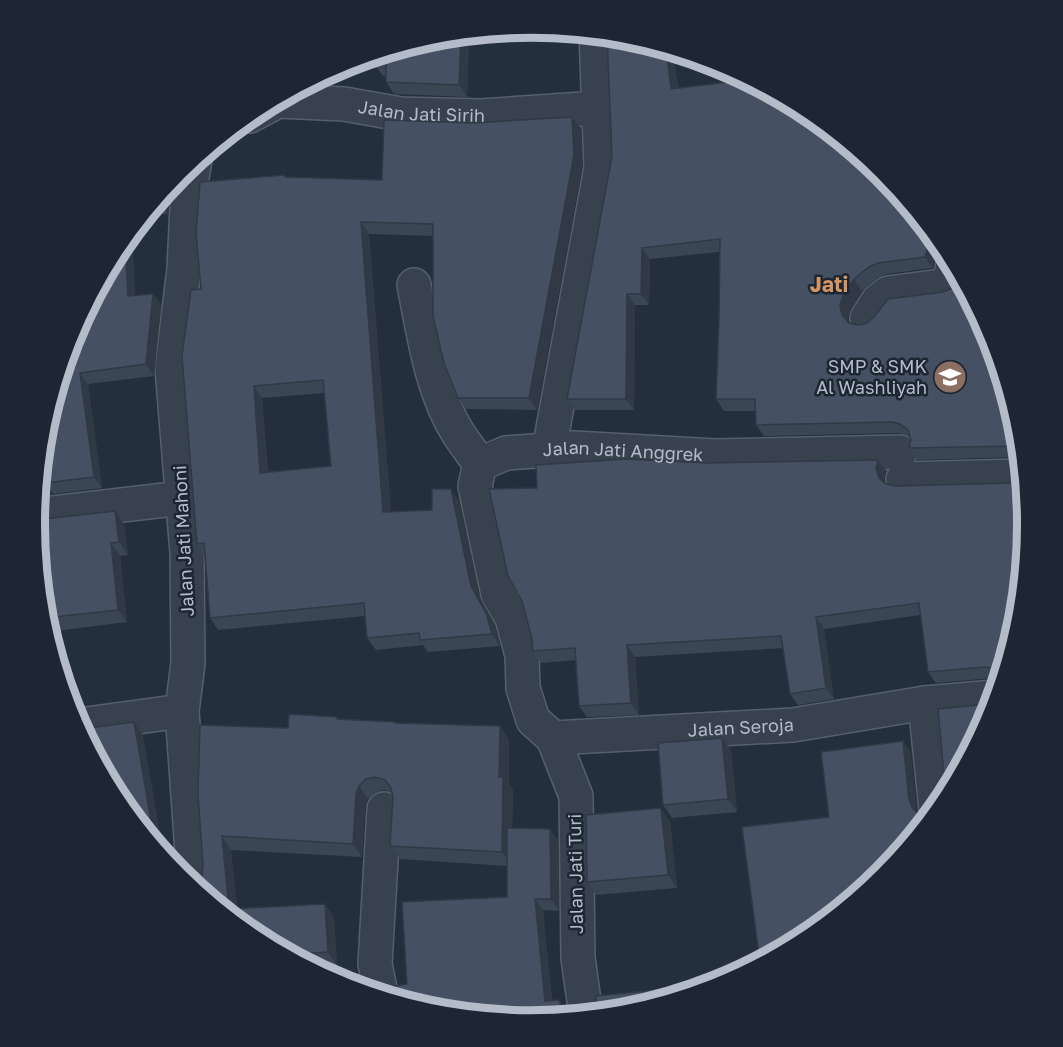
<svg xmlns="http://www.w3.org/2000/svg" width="1063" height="1047" font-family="'Golos Text',sans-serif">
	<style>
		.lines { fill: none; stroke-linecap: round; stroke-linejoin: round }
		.street-casing { stroke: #565f6c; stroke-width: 36 }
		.street { stroke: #38414e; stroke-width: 33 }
		.wall { fill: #3b4654; fill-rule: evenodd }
		.shaded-wall { fill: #303945 }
		.building { fill: #455162; stroke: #303945; stroke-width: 1.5; fill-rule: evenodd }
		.labels { text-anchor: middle; stroke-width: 5; stroke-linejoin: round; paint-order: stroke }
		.street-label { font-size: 18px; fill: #b4bcc9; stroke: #1d2633 }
		.poi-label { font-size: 18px; fill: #b4bcc9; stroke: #1d2633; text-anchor: end }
		.quarter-label { font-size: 21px; font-weight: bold; fill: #d59563; stroke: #1d2633 }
		.rim { fill: none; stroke: #b4bcc9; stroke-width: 8 }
	</style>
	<rect width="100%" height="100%" fill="#242f3e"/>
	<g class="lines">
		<!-- street casing -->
		<g class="street-casing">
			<g id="street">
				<path id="s1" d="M250,116L278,101L344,104L401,114L481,116L597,108"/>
				<path d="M414,285C424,335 431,390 458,433C465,444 473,454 480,464"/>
				<polyline points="867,318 878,301 888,293 949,285 953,264"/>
				<polyline points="549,450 601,168 596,33"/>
				<polyline points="903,479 1023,476"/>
				<polyline points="36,515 182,498"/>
				<polyline points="925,703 936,810"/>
				<polyline points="79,725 182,711"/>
				<path id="s2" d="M553,738L793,725L925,703L995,697"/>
				<polyline points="193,885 194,880 182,711 188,663 187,553 172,368 184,269 187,206 195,160"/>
				<polyline points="381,994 375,964 384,809"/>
				<path id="s3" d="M586,1015L578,958L576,796L553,738L533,720L523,688L522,655L512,618L498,594L475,486L480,464L506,453L574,448L715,456L900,452"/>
			</g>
		</g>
		<!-- street -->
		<use href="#street" class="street"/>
	</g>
	<!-- wall -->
	<g class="wall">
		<polygon points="532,27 578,32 577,37 469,35 467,97 394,94 386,82 386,76 383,76 375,65 375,63 341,65 435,36"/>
		<polygon points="629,37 673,50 678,88 883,173 945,248 938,252 933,268 886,274 877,278 862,291 851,308 848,316 849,323 1019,427 1021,457 917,460 909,448 911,440 910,436 900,433 764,436 756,425 755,411 724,411 716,399 719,320 719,252 650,259 649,305 635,305 634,410 575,410 567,399 612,156"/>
		<path d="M581,129L582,167L537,410L466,409L458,398L433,236L369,234L391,512L432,510L459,501L480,598L495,625L500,646L428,652L423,645L376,650L367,638L365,616L218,630L210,618L204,554L197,544L201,289L286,177L382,180ZM325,393L331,466L268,472L262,398Z"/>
		<polygon points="174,181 168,214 146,215"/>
		<polygon points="153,294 161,305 154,376 88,384 102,488 53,494 45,483 73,333 136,295"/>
		<polygon points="878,460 886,471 884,480 886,484 895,486 1015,483 1018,621 1000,680 993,678 936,683 928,672 920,615 824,629 834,699 798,705 790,694 783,648 635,657 639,715 587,717 579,706 576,660 541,663 533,651 537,488 707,463"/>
		<polygon points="115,511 124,524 128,555 120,556 127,622 48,632 44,620 35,523"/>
		<polygon points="338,719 396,723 509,739 509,784 513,790 512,828 558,840 559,911 543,910 552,1000 567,1011 407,984 507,897 507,866 400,859 390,846 393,797 393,793 384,790 375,793 368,799 365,807 362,857 231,850 237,909 325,904 334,918 337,966 313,967 255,936 202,876 203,865 288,728"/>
		<polygon points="722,738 731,751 737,812 672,818 663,805"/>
		<polygon points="670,821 677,888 596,895 587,882"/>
	</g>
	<!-- shaded-wall -->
	<g class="shaded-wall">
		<polygon points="573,31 578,32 577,37"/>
		<polygon points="468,33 469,35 467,97 459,85 461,34"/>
		<polygon points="666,48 673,50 679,101 671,89"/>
		<polygon points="572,117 581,129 582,167 537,410 529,398"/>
		<polygon points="174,181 168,214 160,203 161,196"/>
		<polygon points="361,222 369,234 392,524 383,512"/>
		<polygon points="132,232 136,307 128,296 125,240"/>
		<polygon points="930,241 938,252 933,268 925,257"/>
		<polygon points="642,248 650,259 649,305 641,294"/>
		<polygon points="854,279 862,291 851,308 848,316 850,326 842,315 840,305 843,296"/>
		<polygon points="153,294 161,305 154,376 146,364"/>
		<polygon points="627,294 635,305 634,410 626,399"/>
		<polygon points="80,373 88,384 102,488 94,477"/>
		<polygon points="254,386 262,398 268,484 260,473"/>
		<polygon points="878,460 886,471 884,480 887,489 879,478 876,469"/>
		<polygon points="451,489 459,501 480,598 495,625 500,646 492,634 471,586"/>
		<polygon points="115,511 124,524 128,555 119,542"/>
		<polygon points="111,543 120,556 127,622 118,610"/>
		<polygon points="816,617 824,629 834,699 826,688"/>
		<polygon points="627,645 635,657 639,715 631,703"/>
		<polygon points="134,722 143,735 164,855 155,844"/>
		<polygon points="500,726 509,739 509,784 513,790 512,866 502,852 499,777"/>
		<polygon points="722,738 731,751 737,812 728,799"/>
		<polygon points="903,741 911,753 917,812 921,820 913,809 909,800"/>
		<polygon points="359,786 368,799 365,807 362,857 353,844 356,794"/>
		<polygon points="661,808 670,821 677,888 668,875"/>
		<polygon points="550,829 558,840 559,911 551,899"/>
		<polygon points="222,836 231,850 239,922 229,909"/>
		<polygon points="535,899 543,910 553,1012 545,1001"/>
		<polygon points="325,904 334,918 337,966 328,952"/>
		<polygon points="559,1000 567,1011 568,1016 564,1017 563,1015"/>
	</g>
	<!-- building -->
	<g class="building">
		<polygon points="461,34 459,85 386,82 386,65 375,65 376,54 435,36"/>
		<polygon points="607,34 629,37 666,48 671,89 745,80 745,77 808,111 883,173 936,237 930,241 925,257 878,263 869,267 854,279 843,296 840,305 842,315 849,323 859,325 867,323 874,317 888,299 943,292 953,288 960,276 990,334 1019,427 1021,447 1015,446 909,448 911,440 908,430 900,424 892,422 756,425 755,399 716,399 719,320 720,239 642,248 641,294 627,294 626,399 567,399 612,156"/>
		<path d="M572,117L574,155L529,398H458L444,363L433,316V224L361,222L383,512L432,510V489H451L471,586L486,613L492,634L420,640L419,633L367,638L364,603L210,618L204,543L197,544L182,356L191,290L201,289L196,233L200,182L285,175V177L382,180L384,120L472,123ZM323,380L331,466L260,473L254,386Z"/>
		<polygon points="161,196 160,203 155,203"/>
		<polygon points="125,240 128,296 153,294 146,364 80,373 94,477 45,483 41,459 45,426 73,333 119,247"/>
		<polygon points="626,459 707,463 878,460 876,469 879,478 886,484 895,486 1015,483 1024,481 1028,524 1018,621 1002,675 994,668 985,667 928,672 919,603 816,617 826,688 790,694 781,636 627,645 631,703 579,706 575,648 533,651 532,639 522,601 508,576 489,489 537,488 536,465"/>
		<polygon points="115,511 119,542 111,543 118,610 44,618 35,520"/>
		<polygon points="994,702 990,714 946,795 938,709 989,704"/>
		<polygon points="289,714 337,717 337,719 395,722 395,723 500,726 499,777 503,777 502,852 390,846 393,797 391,788 385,780 375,777 366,779 359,786 356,794 353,844 222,836 229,909 325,904 328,952 293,954 294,957 255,936 196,887 196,885 202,876 203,865 198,794 200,725 288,728"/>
		<polygon points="134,722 155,844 118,799 81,729"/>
		<polygon points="722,738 728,799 663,805 658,743"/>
		<polygon points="903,741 909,800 913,809 921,816 930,817 882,875 807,937 760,962 742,827 829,817 821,752"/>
		<polygon points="661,808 668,875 587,882 586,815"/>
		<polygon points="507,828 550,829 551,899 535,899 545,1001 559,1000 563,1015 566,1017 531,1020 434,1010 393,998 391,987 407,984 402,902 507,897"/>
		<polygon points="716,984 628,1011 593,1014 596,1010 596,996"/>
	</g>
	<!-- icons -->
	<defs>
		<g id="school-disc" transform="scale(1.725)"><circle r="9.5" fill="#8d6e63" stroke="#1d2633"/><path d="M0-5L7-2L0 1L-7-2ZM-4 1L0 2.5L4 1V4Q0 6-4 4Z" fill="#fff"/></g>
	</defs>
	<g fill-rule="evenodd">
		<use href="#school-disc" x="950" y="377"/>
	</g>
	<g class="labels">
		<!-- street labels -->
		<g class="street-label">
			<text dy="6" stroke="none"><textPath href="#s1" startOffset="176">Jalan Jati Sirih</textPath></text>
			<text dy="6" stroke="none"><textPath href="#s3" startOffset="720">Jalan Jati Anggrek</textPath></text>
			<text transform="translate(184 541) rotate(-93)" y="6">Jalan Jati Mahoni</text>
			<text dy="6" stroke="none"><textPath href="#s2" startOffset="188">Jalan Seroja</textPath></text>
			<text transform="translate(576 874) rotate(-91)" y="6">Jalan Jati Turi</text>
		</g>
		<!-- poi labels -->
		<g class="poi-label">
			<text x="927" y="373">SMP &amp; SMK<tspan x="927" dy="21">Al Washliyah</tspan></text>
		</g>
		<!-- quarter labels -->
		<g class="quarter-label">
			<text x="829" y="292">Jati</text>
		</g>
	</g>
	<!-- crop -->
	<path d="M0 0H1063V1047H0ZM45 524a486 486 0 1 1 972 0a486 486 0 1 1-972 0Z" fill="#1d2633" fill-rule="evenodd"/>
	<path class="rim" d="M45 524a486 486 0 1 1 972 0a486 486 0 1 1-972 0Z"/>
</svg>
